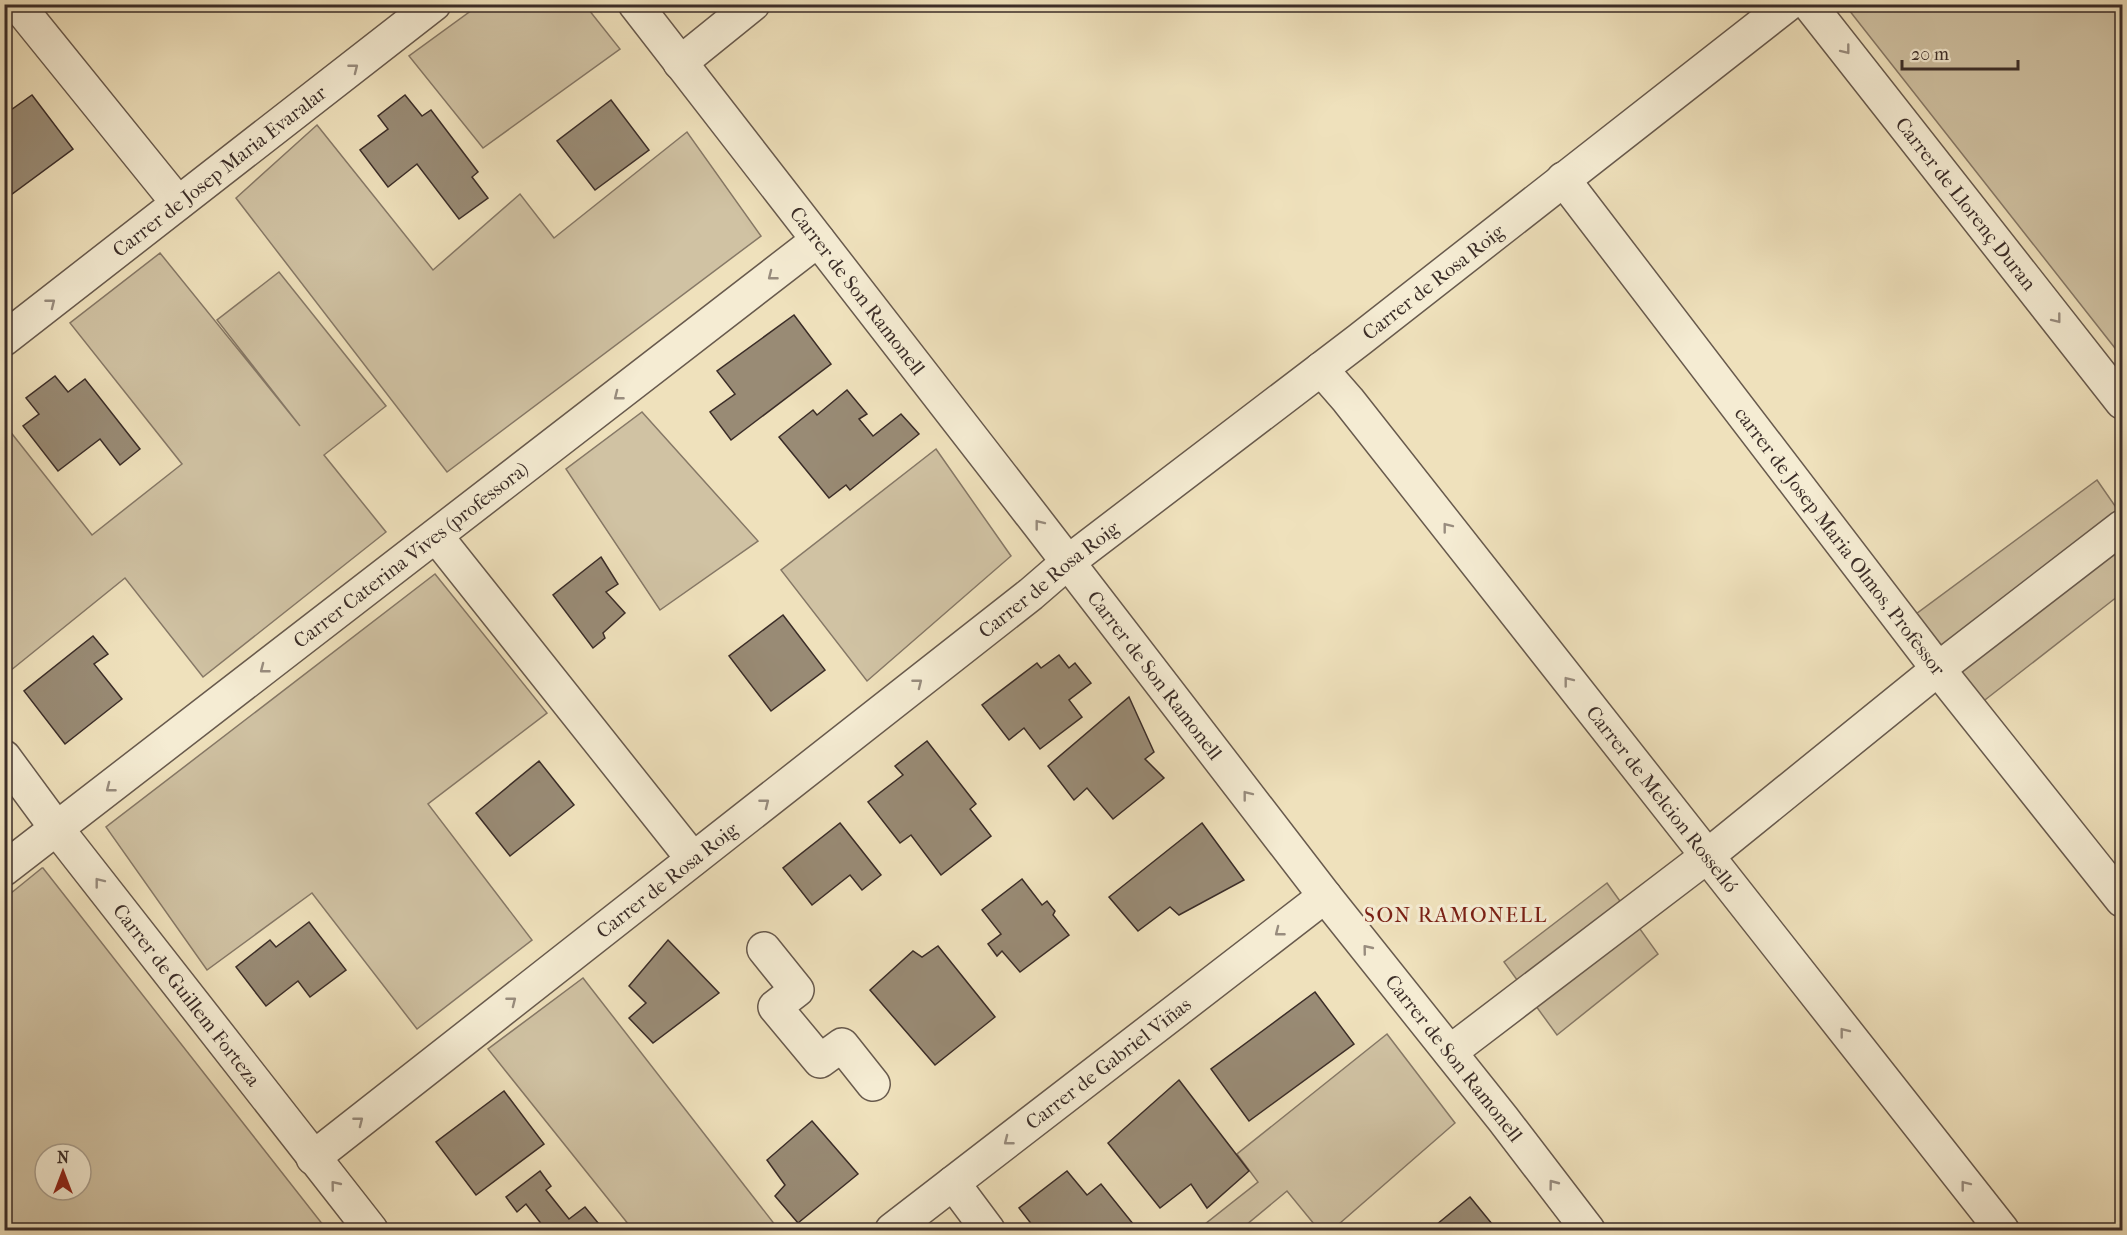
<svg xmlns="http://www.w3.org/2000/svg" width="2127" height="1235" font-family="'IM FELL French Canon',serif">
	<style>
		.green { fill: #d0c2a3; stroke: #867866; stroke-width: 1.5; fill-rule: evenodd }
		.building { fill: #998b75; stroke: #3b2d28; stroke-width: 1.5 }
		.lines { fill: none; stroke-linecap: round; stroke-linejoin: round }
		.minor-casing { stroke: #685a4d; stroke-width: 36 }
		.minor { stroke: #f5ecd3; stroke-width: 33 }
		.oneway { stroke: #988c7e }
		.labels { text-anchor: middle; stroke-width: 6; stroke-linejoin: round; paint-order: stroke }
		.street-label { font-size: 20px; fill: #3b2d28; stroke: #f5ecd3 }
		.neighbourhood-label { font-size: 21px; letter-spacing: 1.5px; fill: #7a1f14; stroke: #f5ecd3 }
	</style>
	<rect width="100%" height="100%" fill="#efe1bc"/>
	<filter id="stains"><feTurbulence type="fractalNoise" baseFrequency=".00333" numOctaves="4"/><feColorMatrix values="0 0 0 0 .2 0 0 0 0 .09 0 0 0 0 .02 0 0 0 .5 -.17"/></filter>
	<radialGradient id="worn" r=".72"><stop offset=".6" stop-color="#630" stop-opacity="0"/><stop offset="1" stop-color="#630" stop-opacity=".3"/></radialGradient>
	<!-- green -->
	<g class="green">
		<polygon points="479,5 585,5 620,49 483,148 409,56"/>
		<polygon points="1845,5 2117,5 2122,12 2122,357"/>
		<polygon points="317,125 433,270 520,194 554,238 687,132 761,236 447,472 236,198"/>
		<polygon points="160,253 300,426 217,320 279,272 386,406 324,455 386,532 203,677 125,578 5,675 5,425 92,535 182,464 70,323"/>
		<polygon points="642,412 758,541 660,610 566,469"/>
		<polygon points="936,449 1011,556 867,681 781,570"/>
		<polygon points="2097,480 2122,516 2122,593 1981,703 1912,617"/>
		<polygon points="435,574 547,713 428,804 532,940 417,1029 312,893 207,970 106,827"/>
		<path d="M42,868H43L327,1230H5V898ZM45,1154H81V1190H45Z"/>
		<polygon points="1607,883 1658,954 1557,1035 1504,962"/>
		<polygon points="583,978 779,1230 633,1230 488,1049"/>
		<polygon points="1387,1034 1455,1123 1332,1230 1319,1230 1287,1191 1240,1230 1201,1230 1200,1228 1258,1182 1237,1154"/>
	</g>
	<!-- building -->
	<g class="building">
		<polygon points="32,95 73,149 4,200 4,115"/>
		<polygon points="405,95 422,116 431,110 478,172 472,177 488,198 459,219 417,164 388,187 360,150 388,129 378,116"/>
		<polygon points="611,100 649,150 595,190 557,141"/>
		<polygon points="794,315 831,364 731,440 710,412 735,394 717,371"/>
		<polygon points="55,376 68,392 85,379 140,449 120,465 100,439 58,471 23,426 39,414 26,398"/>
		<polygon points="847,390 867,414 859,419 873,436 901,414 919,434 850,490 846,485 829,498 779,437 813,410 817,415"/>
		<polygon points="601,557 618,584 606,592 625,613 603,633 605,638 593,648 553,595"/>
		<polygon points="783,615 825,670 771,711 729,656"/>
		<polygon points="93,636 108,654 94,664 122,699 65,744 24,691"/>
		<polygon points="1059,655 1069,668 1075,663 1091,683 1069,700 1082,717 1040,749 1024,728 1009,740 982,705 1037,663 1041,668"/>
		<polygon points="1129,697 1154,752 1145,759 1164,778 1113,819 1087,788 1074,800 1048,766"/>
		<polygon points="927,741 976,804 970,809 991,836 941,875 911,835 900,843 868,802 903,775 895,766"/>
		<polygon points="539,761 574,805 510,856 476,813"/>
		<polygon points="840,823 881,875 862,890 850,875 812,905 783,868"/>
		<polygon points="1202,823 1244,880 1179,915 1170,907 1138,931 1109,897"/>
		<polygon points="1022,879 1042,905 1047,901 1055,911 1053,915 1069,935 1020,972 1002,951 997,956 988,944 1001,934 982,910"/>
		<polygon points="309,922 346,970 310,997 298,981 266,1006 236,967 270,940 276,947"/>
		<polygon points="668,940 719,993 653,1043 629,1018 646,1003 629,986"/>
		<polygon points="938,946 995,1017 935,1065 870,990 913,951 922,957"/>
		<polygon points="1315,992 1354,1044 1249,1121 1211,1069"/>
		<polygon points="1179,1080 1249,1171 1207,1208 1191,1184 1160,1208 1108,1143"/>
		<polygon points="504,1091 544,1144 476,1195 436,1142"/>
		<polygon points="812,1121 858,1174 798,1223 775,1196 785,1185 767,1160"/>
		<polygon points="540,1171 551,1186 546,1190 569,1219 585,1207 603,1229 546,1230 526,1204 517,1212 506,1197"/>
		<polygon points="1067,1171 1087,1195 1101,1184 1138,1230 1094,1230 1092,1228 1089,1230 1036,1230 1019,1208"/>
		<polygon points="1470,1197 1497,1230 1430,1230"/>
	</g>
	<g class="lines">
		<!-- minor casing -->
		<g class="minor-casing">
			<g id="minor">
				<polyline points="17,4 178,203"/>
				<path id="s1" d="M635,4L1037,522L1325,896L1503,1119L1588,1230"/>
				<path id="s2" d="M1809,4L2122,402"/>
				<polyline points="680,63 753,4"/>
				<path id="s3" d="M1563,179L1938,669L2122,900"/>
				<path id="s4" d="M4,339L434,4"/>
				<path id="s5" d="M1321,369L1348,400L2002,1230"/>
				<polyline points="436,536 693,859"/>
				<path id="s6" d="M4,757L57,829L371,1230"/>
				<path id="s7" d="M4,869L818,240"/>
				<polyline points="764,949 797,990 775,1007 820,1061 842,1045 873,1084"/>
				<polyline points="1450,1052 1706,857 1938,669 2122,527"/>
				<path id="s8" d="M313,1158L1031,594L1068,562L1359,340L1788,4"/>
				<polyline points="953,1183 988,1230"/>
				<path id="s9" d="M892,1230L1325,896"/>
			</g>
		</g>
		<!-- minor -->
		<use href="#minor" class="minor"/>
	</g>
	<!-- one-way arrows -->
	<defs><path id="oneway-chevron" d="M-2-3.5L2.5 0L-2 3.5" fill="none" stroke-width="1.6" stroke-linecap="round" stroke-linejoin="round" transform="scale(1.5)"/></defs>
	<g class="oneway">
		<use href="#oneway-chevron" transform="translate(1846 50) rotate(52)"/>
		<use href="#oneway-chevron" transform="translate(354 68) rotate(-38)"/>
		<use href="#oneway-chevron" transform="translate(772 276) rotate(142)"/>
		<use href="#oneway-chevron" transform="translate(51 303) rotate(-38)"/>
		<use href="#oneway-chevron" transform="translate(2057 319) rotate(52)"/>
		<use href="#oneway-chevron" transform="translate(618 396) rotate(142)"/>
		<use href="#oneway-chevron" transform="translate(1039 524) rotate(-128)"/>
		<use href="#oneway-chevron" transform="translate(1447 527) rotate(-128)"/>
		<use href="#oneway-chevron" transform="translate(264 669) rotate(142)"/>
		<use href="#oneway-chevron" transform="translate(1568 681) rotate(-128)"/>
		<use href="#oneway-chevron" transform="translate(918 683) rotate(-38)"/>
		<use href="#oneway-chevron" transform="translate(110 788) rotate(142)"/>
		<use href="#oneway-chevron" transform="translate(1247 795) rotate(-128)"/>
		<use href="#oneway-chevron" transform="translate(765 803) rotate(-38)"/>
		<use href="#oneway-chevron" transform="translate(99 882) rotate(-128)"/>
		<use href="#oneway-chevron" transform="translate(1279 932) rotate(142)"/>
		<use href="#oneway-chevron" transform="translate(1367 949) rotate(-129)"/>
		<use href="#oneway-chevron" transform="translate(512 1001) rotate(-38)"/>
		<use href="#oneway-chevron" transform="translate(1844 1032) rotate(-128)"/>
		<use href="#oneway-chevron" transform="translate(359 1121) rotate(-38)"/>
		<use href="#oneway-chevron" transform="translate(1008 1141) rotate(142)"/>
		<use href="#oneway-chevron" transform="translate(1553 1184) rotate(-127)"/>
		<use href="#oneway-chevron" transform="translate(335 1185) rotate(-129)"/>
		<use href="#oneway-chevron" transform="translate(1965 1185) rotate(-128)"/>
	</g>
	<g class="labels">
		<!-- street labels -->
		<g class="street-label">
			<text dy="7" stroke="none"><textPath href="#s4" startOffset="273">Carrer de Josep Maria Evaralar</textPath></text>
			<text dy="7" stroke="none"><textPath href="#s2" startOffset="254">Carrer de Llorenç Duran</textPath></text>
			<text dy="7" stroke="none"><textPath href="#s8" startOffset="1422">Carrer de Rosa Roig</textPath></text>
			<text dy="7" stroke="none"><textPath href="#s1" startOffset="363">Carrer de Son Ramonell</textPath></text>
			<text dy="7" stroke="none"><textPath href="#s3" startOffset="456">carrer de Josep Maria Olmos, Professor</textPath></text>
			<text dy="7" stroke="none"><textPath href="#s7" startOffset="514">Carrer Caterina Vives (professora)</textPath></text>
			<text dy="7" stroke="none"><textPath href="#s8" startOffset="936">Carrer de Rosa Roig</textPath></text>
			<text dy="7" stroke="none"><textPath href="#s1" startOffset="849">Carrer de Son Ramonell</textPath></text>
			<text dy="7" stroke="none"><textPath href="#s5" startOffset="549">Carrer de Melcion Rosselló</textPath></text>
			<text dy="7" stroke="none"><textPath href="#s8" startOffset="450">Carrer de Rosa Roig</textPath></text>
			<text dy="7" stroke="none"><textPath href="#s6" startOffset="300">Carrer de Guillem Forteza</textPath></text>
			<text dy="7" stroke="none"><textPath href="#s1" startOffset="1335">Carrer de Son Ramonell</textPath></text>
			<text dy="7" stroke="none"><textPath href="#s9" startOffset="273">Carrer de Gabriel Viñas</textPath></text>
		</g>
		<!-- neighbourhood labels -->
		<g class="neighbourhood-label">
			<text x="1456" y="922">SON RAMONELL</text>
		</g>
	</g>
	<!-- margin -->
	<rect width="2127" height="1235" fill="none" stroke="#efe1bc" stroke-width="24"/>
	<rect x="6" y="6" width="2115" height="1223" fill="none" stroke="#3b2d28" stroke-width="3"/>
	<rect x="12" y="12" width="2103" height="1211" fill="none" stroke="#3b2d28" stroke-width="1.5"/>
	<!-- north arrow -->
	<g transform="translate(63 1172)"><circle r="28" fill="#f5ecd3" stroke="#aba08f" stroke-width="1.5"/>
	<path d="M0-4.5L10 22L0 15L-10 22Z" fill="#8f2418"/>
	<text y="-9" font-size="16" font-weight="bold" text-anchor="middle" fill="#3b2d28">N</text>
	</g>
	<!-- scale -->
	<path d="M1902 60v9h116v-9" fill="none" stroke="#3b2d28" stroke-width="3"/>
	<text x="1911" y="60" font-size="18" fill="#3b2d28" stroke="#f5ecd3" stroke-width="4.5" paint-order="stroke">20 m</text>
	<rect width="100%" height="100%" filter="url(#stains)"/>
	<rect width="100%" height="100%" fill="url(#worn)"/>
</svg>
